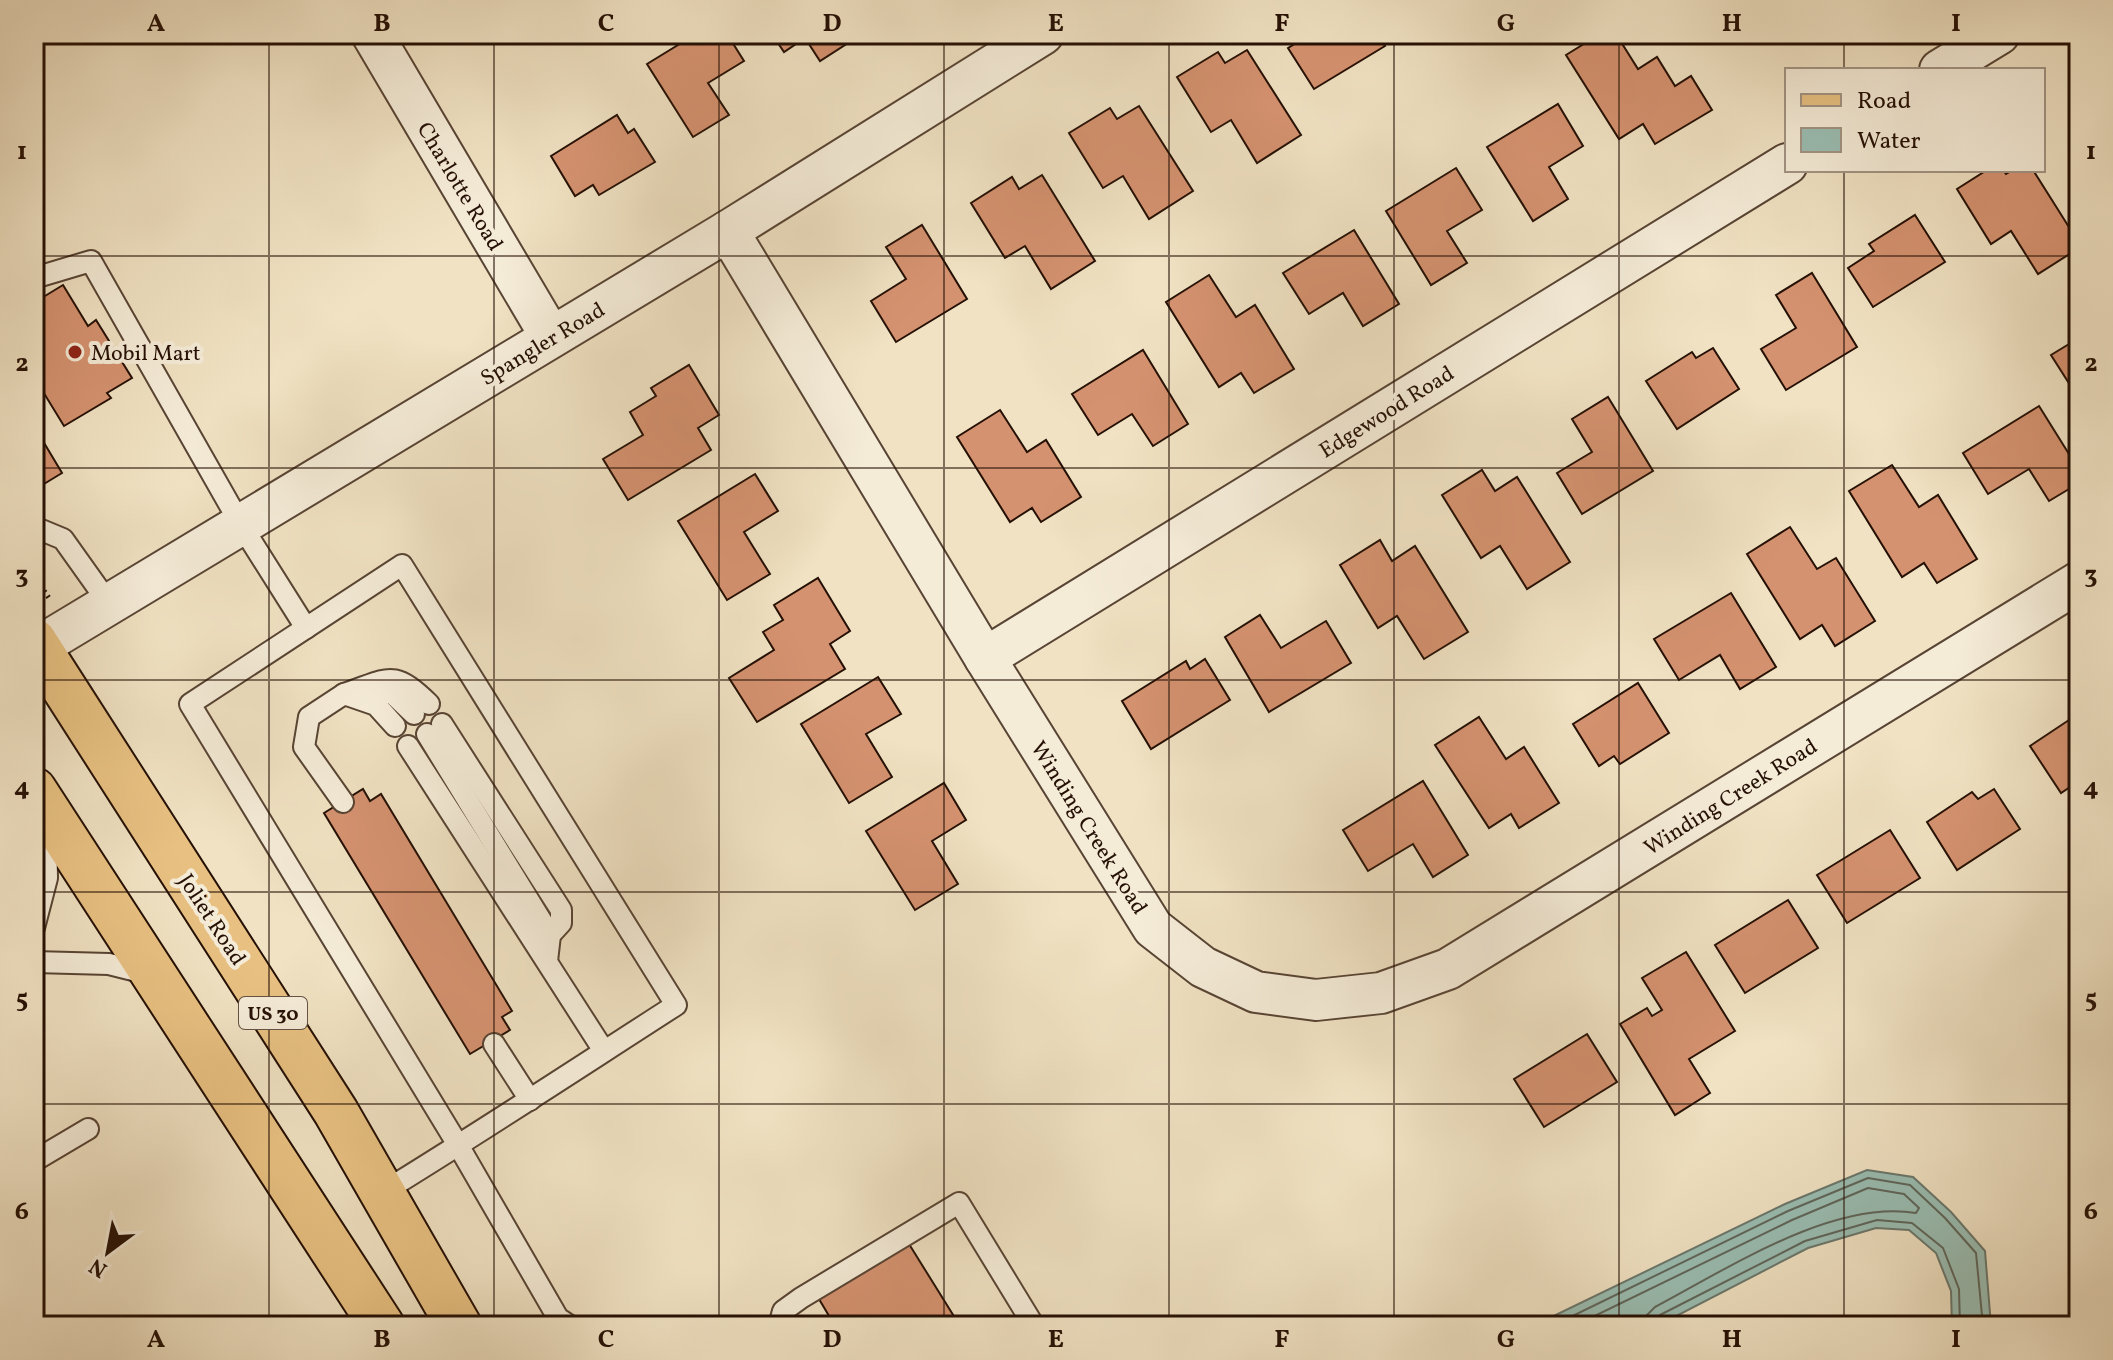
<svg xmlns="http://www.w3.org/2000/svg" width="2113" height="1360" font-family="Vollkorn,serif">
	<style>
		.water { fill: #9abeb3; stroke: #6b786d; stroke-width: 2 }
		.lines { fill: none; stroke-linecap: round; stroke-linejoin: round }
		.shore { stroke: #60675c; stroke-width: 2 }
		.building { fill: #d59270; stroke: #251005; stroke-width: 2 }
		.service-casing { stroke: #584434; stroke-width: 24 }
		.minor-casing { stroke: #584434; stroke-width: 44 }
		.primary-casing { stroke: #251005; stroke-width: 48 }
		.path { stroke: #251005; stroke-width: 5; stroke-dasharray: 2 4; stroke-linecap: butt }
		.service { stroke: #f5ecd8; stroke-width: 20 }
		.minor { stroke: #f5ecd8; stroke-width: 40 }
		.primary { stroke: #e8c182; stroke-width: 44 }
		.grid { fill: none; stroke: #251005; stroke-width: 2; stroke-opacity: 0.55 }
		.poi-dot { fill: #8f2418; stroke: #f5ecd8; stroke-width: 3 }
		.labels { text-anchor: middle; stroke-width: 8; stroke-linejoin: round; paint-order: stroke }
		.shield { fill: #f5ecd8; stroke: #635244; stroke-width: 2 }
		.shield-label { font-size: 20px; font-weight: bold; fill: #251005 }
		.street-label { font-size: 22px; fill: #251005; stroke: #f5ecd8 }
		.poi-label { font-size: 22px; fill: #251005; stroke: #f5ecd8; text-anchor: start }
		.neatline { fill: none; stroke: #251005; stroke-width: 3 }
		.grid-label { font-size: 26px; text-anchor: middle; font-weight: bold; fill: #251005 }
	</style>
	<rect width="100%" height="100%" fill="#f0e2c3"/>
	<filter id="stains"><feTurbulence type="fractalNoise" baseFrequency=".0025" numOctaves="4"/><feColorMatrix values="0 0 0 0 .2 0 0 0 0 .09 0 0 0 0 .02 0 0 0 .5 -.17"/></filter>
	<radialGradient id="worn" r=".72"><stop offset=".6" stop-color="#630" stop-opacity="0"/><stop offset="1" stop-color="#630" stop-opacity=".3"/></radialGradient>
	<!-- water -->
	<polygon class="water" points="1867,1170 1913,1177 1951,1212 1985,1251 1991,1326 1952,1326 1951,1291 1936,1253 1909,1230 1876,1228 1808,1248 1657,1326 1533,1326 1785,1204"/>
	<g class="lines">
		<!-- shore -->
		<g class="shore">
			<polyline points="1552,1326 1788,1211 1868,1178 1910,1185 1945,1218 1976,1253 1983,1326"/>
			<path d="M1574,1326L1792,1220L1868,1188L1904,1194L1919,1208L1916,1213C1833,1199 1727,1269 1655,1307L1647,1315L1646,1326"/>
			<polyline points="1656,1326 1660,1315 1805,1241 1877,1220 1912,1223 1943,1248 1959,1289 1960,1326"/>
		</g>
	</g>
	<!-- building -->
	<g class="building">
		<polygon points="696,34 727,34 744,61 708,83 729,115 693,137 647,64"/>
		<polygon points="772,34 862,34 820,61 805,38 784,52"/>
		<polygon points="1311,34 1377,34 1385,46 1314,89 1288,48"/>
		<polygon points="1600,34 1616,34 1638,69 1657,57 1675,86 1691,76 1712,110 1655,144 1643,124 1619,139 1566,55"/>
		<polygon points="1247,50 1301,135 1257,163 1231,120 1211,132 1177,77 1218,52 1225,63"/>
		<polygon points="1558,104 1583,146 1549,167 1568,199 1533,221 1487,147"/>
		<polygon points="1139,106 1193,191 1149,219 1123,176 1103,188 1069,133 1110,108 1117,119"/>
		<polygon points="617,115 628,133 634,129 655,162 599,195 593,185 575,196 551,156"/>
		<polygon points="1456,168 1482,210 1447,231 1467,263 1431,285 1386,211"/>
		<polygon points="1987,170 2003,170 2006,174 2013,170 2033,170 2079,243 2079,248 2038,274 2011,231 1991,244 1957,189"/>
		<polygon points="1042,175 1095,261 1051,289 1025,246 1005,258 971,203 1012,177 1019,189"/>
		<polygon points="1915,215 1945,262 1873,307 1848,268 1874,251 1869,244"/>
		<polygon points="922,225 967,299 896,342 871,301 906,279 886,247"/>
		<polygon points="1354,230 1399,304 1363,326 1343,293 1309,314 1283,273"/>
		<polygon points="1812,273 1857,347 1786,390 1761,349 1796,328 1776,295"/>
		<polygon points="1209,275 1236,317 1255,305 1294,369 1254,393 1241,373 1219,387 1166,302"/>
		<polygon points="63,285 88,326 96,320 132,378 107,393 111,398 64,426 34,377 34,309 43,304 40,299"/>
		<polygon points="2079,338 2079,399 2051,355"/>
		<polygon points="1713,348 1739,389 1677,429 1646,381 1692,352 1696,358"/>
		<polygon points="1143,350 1188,424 1153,446 1132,414 1098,435 1072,394"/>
		<polygon points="689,365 719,415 698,428 711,450 628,500 603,459 643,435 630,412 656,396 651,388"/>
		<polygon points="1608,397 1653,471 1582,514 1557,473 1592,452 1572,419"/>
		<polygon points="2039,406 2079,470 2079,483 2049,501 2029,469 1988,494 1963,453"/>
		<polygon points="1000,410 1027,452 1046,440 1081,497 1041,522 1032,508 1010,522 957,437"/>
		<polygon points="34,426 62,473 34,490"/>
		<polygon points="1892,465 1919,507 1938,495 1977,559 1937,583 1924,563 1902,577 1849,491"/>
		<polygon points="1482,470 1495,491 1517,477 1570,562 1527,589 1500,546 1481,558 1442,495"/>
		<polygon points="755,474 778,511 744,532 770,574 727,600 678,521"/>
		<polygon points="1790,527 1817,569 1836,558 1875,621 1835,646 1822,625 1800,639 1747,554"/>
		<polygon points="1380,540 1392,561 1415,546 1468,632 1424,659 1397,616 1378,628 1340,565"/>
		<polygon points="818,578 850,631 830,644 845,669 757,722 729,678 774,650 763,632 783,620 774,605"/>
		<polygon points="1731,593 1776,667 1740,689 1720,655 1679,680 1654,639"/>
		<polygon points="1260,615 1281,648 1326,621 1351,663 1269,712 1225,637"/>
		<polygon points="1205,659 1230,700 1151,749 1122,701 1186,661 1190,669"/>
		<polygon points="878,677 901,714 866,734 892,777 849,803 801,724"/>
		<polygon points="1638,683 1669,733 1620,764 1614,756 1599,766 1573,724"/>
		<polygon points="2075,716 2079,721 2079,781 2061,793 2030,746"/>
		<polygon points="1479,717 1506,759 1524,747 1559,803 1519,828 1511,814 1489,828 1435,745"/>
		<polygon points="1423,781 1468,855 1433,877 1413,844 1368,871 1343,830"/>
		<polygon points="944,783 966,820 932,841 958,884 915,910 866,831"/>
		<polygon points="363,789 370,801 381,794 512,1011 502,1017 510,1030 470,1054 324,813"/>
		<polygon points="1994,789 2020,829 1957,870 1927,822 1972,792 1978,799"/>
		<polygon points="1890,830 1920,878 1847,923 1817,875"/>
		<polygon points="1788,900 1818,948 1745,993 1715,945"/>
		<polygon points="1686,952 1735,1031 1689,1059 1710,1093 1675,1115 1620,1024 1647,1008 1652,1016 1662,1010 1642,978"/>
		<polygon points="1587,1034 1617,1082 1544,1127 1514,1079"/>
		<polygon points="909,1244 960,1326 835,1326 819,1299"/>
	</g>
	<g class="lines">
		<!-- service casing -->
		<g class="service-casing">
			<g id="service">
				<polyline points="34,278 91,261 241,525 306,628"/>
				<polyline points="34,527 63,539 110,605"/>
				<path d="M344,694C389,679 392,668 429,704"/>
				<polyline points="362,694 392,693 414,714"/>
				<polyline points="442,724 561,910 561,923 550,935"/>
				<polyline points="427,734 550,935 547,961"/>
				<polyline points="408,746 604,1051"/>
				<polyline points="343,802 304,747 309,717 344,694 376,705 395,726"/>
				<polyline points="34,928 47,878 46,825"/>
				<polyline points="34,962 109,964 149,974"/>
				<polyline points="494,1044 530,1100"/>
				<polyline points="34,1161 88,1129"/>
				<path d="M383,1192C481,1132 578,1068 676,1005L402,565L190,704L458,1145L558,1318L570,1326"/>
				<polyline points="779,1326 783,1311 801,1298 959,1203 1034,1326"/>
			</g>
		</g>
		<!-- minor casing -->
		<g class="minor-casing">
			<g id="minor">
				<polyline points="372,34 551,337"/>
				<polyline points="1940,70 1999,34"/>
				<polyline points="728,231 985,658 1153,928 1203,967 1256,992 1316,1000 1381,993 1448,969 2079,582"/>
				<polyline points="38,647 728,231 1043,34"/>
				<polyline points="985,658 1787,164"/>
			</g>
		</g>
		<!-- primary casing -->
		<g class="primary-casing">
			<g id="primary">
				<polyline points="34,641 336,1112 459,1326"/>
				<polyline points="34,790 382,1326"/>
			</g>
		</g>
		<!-- path -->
		<polyline class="path" points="34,576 49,598"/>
		<!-- service -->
		<use href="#service" class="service"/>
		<!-- minor -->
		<use href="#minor" class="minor"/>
		<!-- primary -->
		<use href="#primary" class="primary"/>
	</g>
	<!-- grid -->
	<path class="grid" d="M269,34V1326M494,34V1326M719,34V1326M944,34V1326M1169,34V1326M1394,34V1326M1619,34V1326M1844,34V70M1844,170V1326M34,256H2079M34,468H2079M34,680H2079M34,892H2079M34,1104H2079"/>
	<!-- markers -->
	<circle class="poi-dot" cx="75" cy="352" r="8"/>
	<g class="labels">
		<!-- shield labels -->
		<rect class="shield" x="239" y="997" width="68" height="32" rx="6"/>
		<g class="shield-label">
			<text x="273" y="1020">US 30</text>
		</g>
		<!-- street labels -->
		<g class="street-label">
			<text transform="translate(461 186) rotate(59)" y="8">Charlotte Road</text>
			<text transform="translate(542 343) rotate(-31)" y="8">Spangler Road</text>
			<text transform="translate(1386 411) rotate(-32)" y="8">Edgewood Road</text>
			<text transform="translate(1730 796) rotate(-32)" y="8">Winding Creek Road</text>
			<text transform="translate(1090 827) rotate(58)" y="8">Winding Creek Road</text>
			<text transform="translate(213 919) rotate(57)" y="8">Joliet Road</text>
		</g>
		<!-- poi labels -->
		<g class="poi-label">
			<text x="91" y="360">Mobil Mart</text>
		</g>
	</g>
	<!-- margin -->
	<rect width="2113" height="1360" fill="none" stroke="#f0e2c3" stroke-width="88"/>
	<!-- legend -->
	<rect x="1785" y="68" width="260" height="104" fill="#f5ecd8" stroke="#a29484" stroke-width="2"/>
	<rect x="1801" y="94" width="40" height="12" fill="#e8c182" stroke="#a29484" stroke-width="2"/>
	<text x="1857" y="108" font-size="24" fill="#251005">Road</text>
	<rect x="1801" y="128" width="40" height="24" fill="#9abeb3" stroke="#a29484" stroke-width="2"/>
	<text x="1857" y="148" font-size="24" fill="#251005">Water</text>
	<!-- north arrow -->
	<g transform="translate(108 1252) rotate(212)" stroke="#f5ecd8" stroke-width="6" paint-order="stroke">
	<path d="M0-6L14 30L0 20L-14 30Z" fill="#251005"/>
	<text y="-12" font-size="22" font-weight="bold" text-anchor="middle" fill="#251005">N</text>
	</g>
	<rect x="44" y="44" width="2025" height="1272" class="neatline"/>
	<g class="grid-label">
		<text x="156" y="31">A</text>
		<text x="382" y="31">B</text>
		<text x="606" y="31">C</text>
		<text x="832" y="31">D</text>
		<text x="1056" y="31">E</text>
		<text x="1282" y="31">F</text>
		<text x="1506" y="31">G</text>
		<text x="1732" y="31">H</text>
		<text x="1956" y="31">I</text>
		<text x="22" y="159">1</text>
		<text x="2091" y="159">1</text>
		<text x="22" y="371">2</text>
		<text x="2091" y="371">2</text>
		<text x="22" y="583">3</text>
		<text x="2091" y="583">3</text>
		<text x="22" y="795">4</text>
		<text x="2091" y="795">4</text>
		<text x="22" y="1007">5</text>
		<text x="2091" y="1007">5</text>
		<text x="22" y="1219">6</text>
		<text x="2091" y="1219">6</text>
		<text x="156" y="1347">A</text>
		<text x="382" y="1347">B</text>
		<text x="606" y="1347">C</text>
		<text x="832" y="1347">D</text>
		<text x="1056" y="1347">E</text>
		<text x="1282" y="1347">F</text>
		<text x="1506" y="1347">G</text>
		<text x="1732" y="1347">H</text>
		<text x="1956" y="1347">I</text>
	</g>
	<rect width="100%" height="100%" filter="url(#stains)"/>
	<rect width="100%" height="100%" fill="url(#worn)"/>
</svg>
